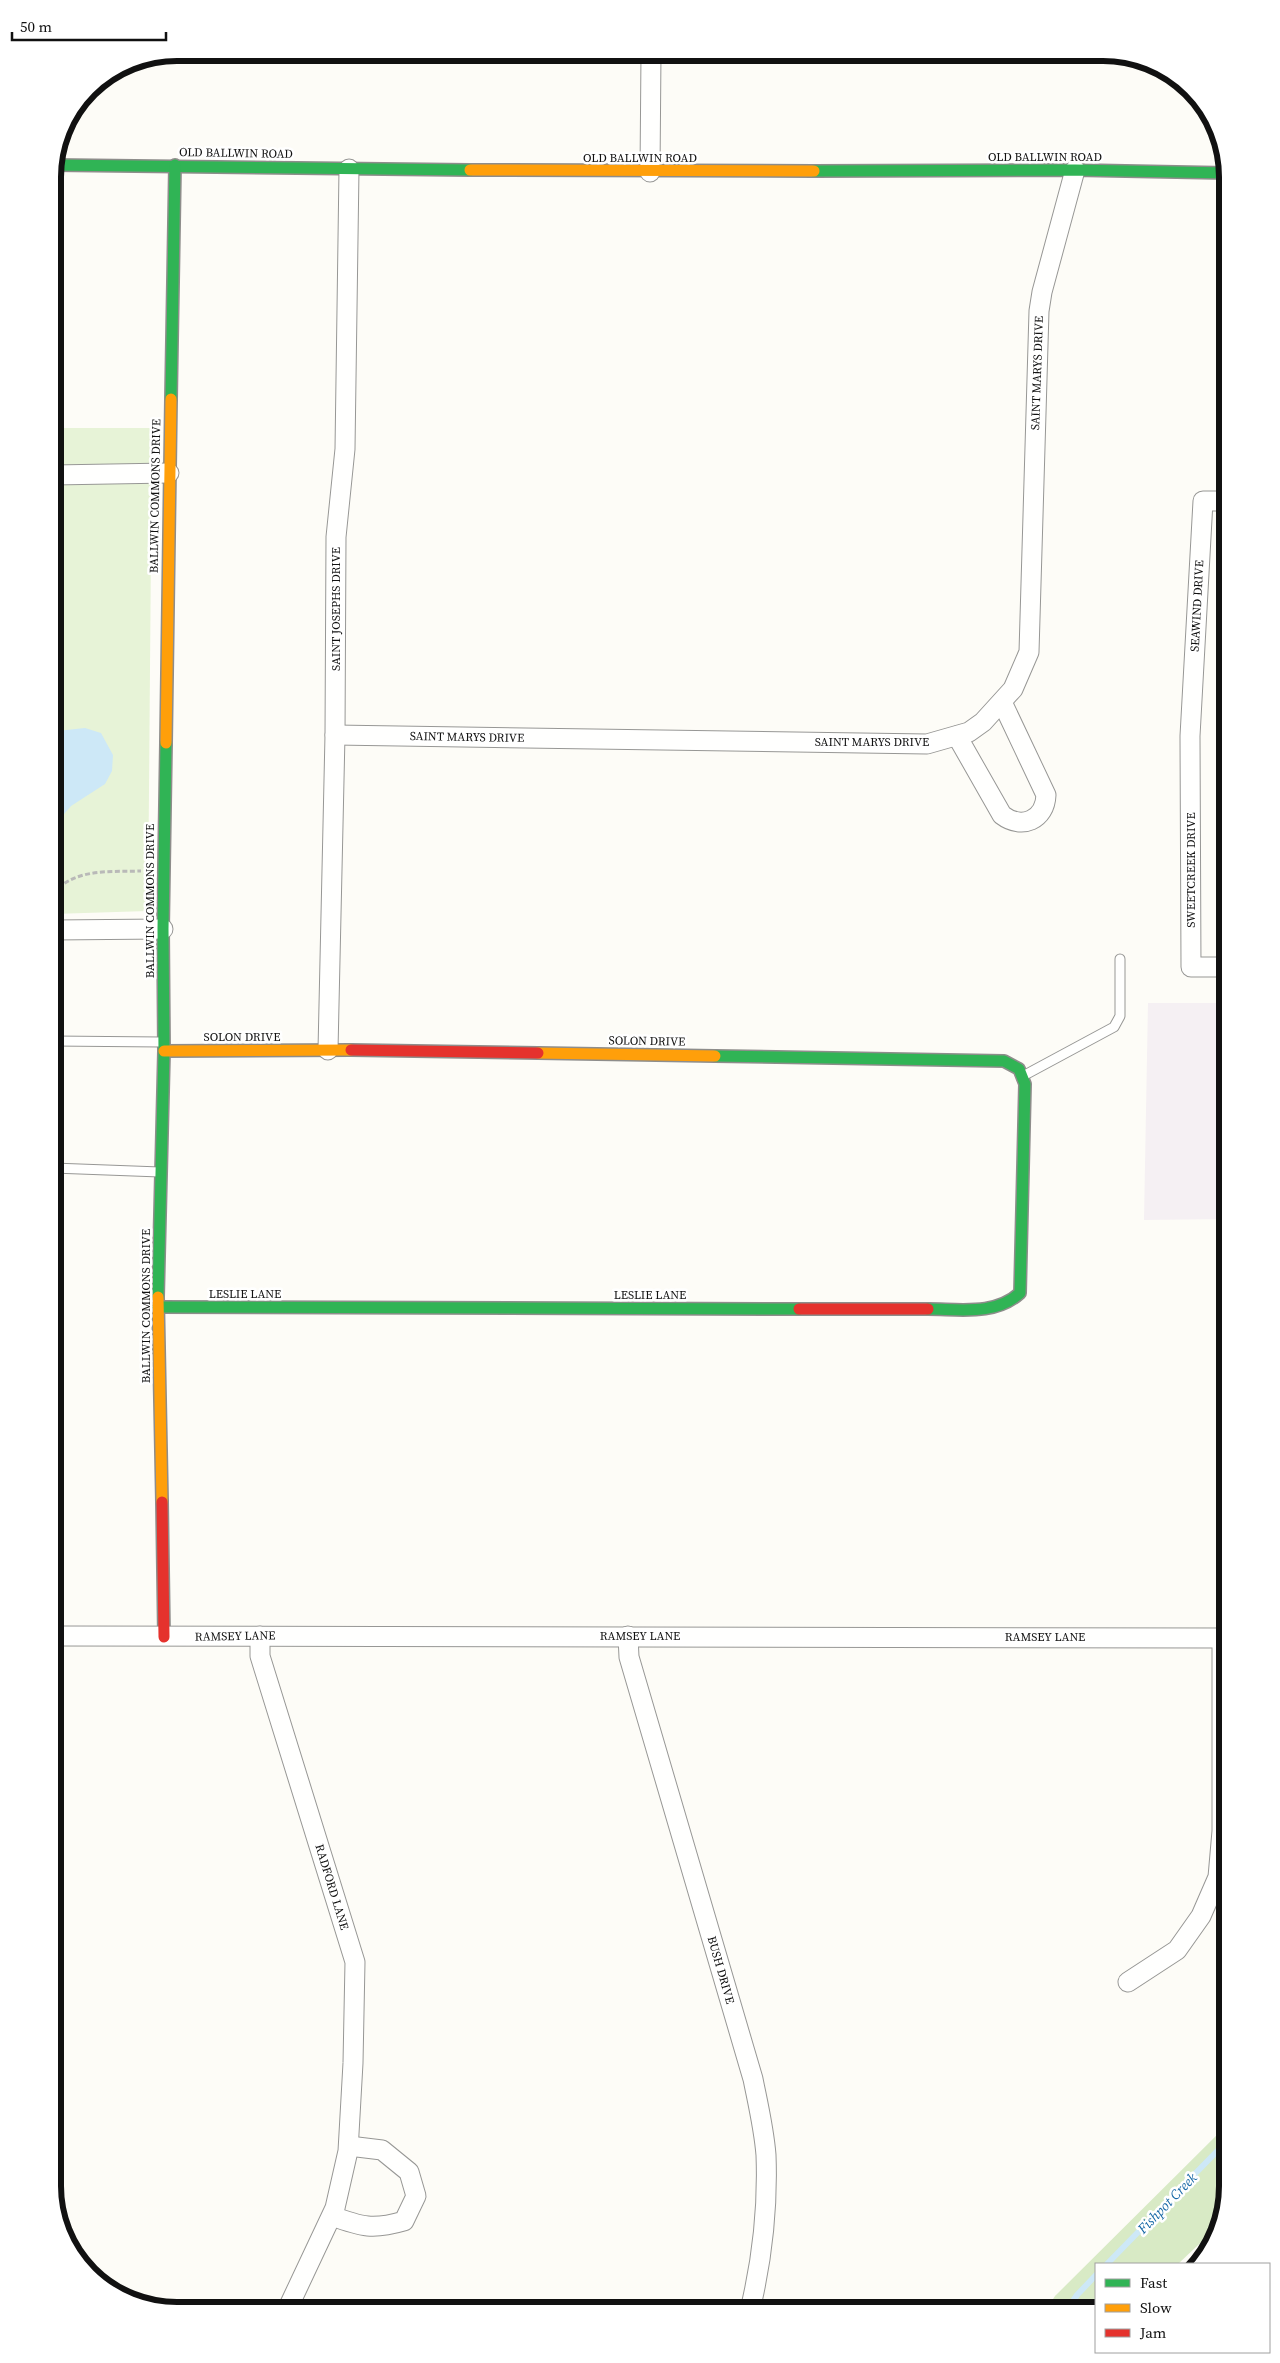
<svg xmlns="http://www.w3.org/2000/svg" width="1280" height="2363" font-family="'Source Serif 4',serif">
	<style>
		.industrial { fill: #f5f0f3 }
		.green { fill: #e7f3d7 }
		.forest { fill: #d8eac5 }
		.water { fill: #cde8f7 }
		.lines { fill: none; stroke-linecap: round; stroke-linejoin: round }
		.stream { stroke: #cde8f7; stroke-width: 6 }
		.lane-casing { stroke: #979795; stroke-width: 11 }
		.street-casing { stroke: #979795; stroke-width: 21 }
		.fast-casing { stroke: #8e8d8b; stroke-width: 14 }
		.slow-casing { stroke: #8e8d8b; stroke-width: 14 }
		.jam-casing { stroke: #8e8d8b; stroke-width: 14 }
		.path { stroke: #b9b9b8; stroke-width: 3; stroke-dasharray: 5 2.5; stroke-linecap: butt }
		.lane { stroke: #fffffe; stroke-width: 9 }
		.street { stroke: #fffffe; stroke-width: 19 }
		.fast { stroke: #30b455; stroke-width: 11 }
		.slow { stroke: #ff9f0a; stroke-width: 11 }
		.jam { stroke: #e5322d; stroke-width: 11 }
		.labels { text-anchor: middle; stroke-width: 5; stroke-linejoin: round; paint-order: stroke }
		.street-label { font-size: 12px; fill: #111; stroke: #fff }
		.water-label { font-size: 14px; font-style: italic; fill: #1768a6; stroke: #fff }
		.rim { fill: none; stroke: #111; stroke-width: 6 }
	</style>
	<rect width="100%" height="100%" fill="#fdfcf7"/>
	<!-- industrial -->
	<polygon class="industrial" points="1148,1003 1227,1003 1227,1219 1144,1220"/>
	<!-- green -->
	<polygon class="green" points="53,428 152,428 148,911 53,914"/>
	<!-- forest -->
	<polygon class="forest" points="1227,2125 1227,2186 1214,2230 1178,2264 1096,2264 1096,2310 1046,2310 1055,2296"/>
	<!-- water -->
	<polygon class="water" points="85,728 101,733 113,755 112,771 105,784 71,806 53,827 53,734 57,731"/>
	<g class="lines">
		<!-- stream -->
		<g class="stream">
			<polyline points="1107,2264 1227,2141"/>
			<polyline points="1067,2310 1077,2295 1096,2275"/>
		</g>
		<!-- lane casing -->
		<g class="lane-casing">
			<g id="lane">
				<polyline points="53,1041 161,1042"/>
				<polyline points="1023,1076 1114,1027 1120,1016 1120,959"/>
				<polyline points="53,1168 160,1172"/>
			</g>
		</g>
		<!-- street casing -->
		<g class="street-casing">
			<g id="street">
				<polyline points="650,172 651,53"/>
				<polyline points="53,475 169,473"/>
				<polyline points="335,735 927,744 969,732 983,722 1013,689 1029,652 1039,311 1042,292 1075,170"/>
				<path d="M957,736L1002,815C1022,830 1045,820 1046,795L1002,702"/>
				<polyline points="53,930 163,929"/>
				<polyline points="1227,967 1191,967 1190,736 1203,501 1227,501"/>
				<polyline points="328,1050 335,735 336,537 345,449 349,169"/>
				<polyline points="53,1636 1227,1638"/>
				<polyline points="260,1636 260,1656 355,1962 353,2063 348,2151 335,2208 287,2310"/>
				<path d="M628,1636L629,1657L753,2079C758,2104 764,2129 766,2155C768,2207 762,2260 750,2310"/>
				<polyline points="1128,1982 1177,1950 1201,1916 1218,1877 1222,1831 1222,1638"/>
				<path d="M332,2216C362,2227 373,2230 404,2221L416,2196L409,2172L382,2150L349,2146"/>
			</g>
		</g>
		<!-- fast casing -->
		<g class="fast-casing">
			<g id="fast">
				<polyline points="54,165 470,170"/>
				<polyline points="814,171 1075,170 1227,173"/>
				<polyline points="171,399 175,165"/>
				<path d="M715,1056L1004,1061L1019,1069L1025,1084L1020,1293C995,1316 959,1309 928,1309"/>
				<polyline points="158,1297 164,1051 163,929 166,743"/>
				<polyline points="158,1307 799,1309"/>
			</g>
		</g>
		<!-- slow casing -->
		<g class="slow-casing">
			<g id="slow">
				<polyline points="470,170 814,171"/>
				<polyline points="166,743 171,399"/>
				<polyline points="164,1051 351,1050"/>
				<polyline points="538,1053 715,1056"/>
				<polyline points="158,1297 162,1502"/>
			</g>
		</g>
		<!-- jam casing -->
		<g class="jam-casing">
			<g id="jam">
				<polyline points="351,1050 538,1053"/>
				<polyline points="799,1309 928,1309"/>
				<polyline points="162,1502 164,1637"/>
			</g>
		</g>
		<!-- path -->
		<path class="path" d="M53,893C76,868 109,872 141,871"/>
		<!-- lane -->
		<use href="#lane" class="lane"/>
		<!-- street -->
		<use href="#street" class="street"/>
		<!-- fast -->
		<use href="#fast" class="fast"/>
		<!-- slow -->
		<use href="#slow" class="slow"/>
		<!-- jam -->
		<use href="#jam" class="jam"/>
	</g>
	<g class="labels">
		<!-- street labels -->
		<g class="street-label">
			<text transform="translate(236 153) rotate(1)" y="4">OLD BALLWIN ROAD</text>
			<text x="1045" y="161">OLD BALLWIN ROAD</text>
			<text x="640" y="162">OLD BALLWIN ROAD</text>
			<text transform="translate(1037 373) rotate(-88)" y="4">SAINT MARYS DRIVE</text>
			<text transform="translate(155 496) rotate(-89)" y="4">BALLWIN COMMONS DRIVE</text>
			<text transform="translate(1197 606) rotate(-87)" y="4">SEAWIND DRIVE</text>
			<text transform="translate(336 609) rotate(-90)" y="4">SAINT JOSEPHS DRIVE</text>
			<text transform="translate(467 737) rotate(1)" y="4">SAINT MARYS DRIVE</text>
			<text x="872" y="746">SAINT MARYS DRIVE</text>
			<text transform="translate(1191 870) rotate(-90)" y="4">SWEETCREEK DRIVE</text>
			<text transform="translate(150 901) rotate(-90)" y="4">BALLWIN COMMONS DRIVE</text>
			<text x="242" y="1041">SOLON DRIVE</text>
			<text transform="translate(647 1041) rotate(1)" y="4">SOLON DRIVE</text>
			<text x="245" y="1298">LESLIE LANE</text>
			<text x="650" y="1299">LESLIE LANE</text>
			<text transform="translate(146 1306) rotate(-90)" y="4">BALLWIN COMMONS DRIVE</text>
			<text transform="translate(235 1636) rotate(-1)" y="4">RAMSEY LANE</text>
			<text x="640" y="1640">RAMSEY LANE</text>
			<text x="1045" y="1641">RAMSEY LANE</text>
			<text transform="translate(332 1887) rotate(73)" y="4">RADFORD LANE</text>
			<text transform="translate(721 1970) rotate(74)" y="4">BUSH DRIVE</text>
		</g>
		<!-- water labels -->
		<g class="water-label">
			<text transform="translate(1167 2203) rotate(-46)" y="5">Fishpot Creek</text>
		</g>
	</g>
	<!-- crop -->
	<path d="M0 0H1280V2363H0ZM177 61H1103A116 116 0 0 1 1219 177V2186A116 116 0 0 1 1103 2302H177A116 116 0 0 1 61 2186V177A116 116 0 0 1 177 61Z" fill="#fff" fill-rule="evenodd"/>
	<path class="rim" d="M177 61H1103A116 116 0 0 1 1219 177V2186A116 116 0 0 1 1103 2302H177A116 116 0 0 1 61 2186V177A116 116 0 0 1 177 61Z"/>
	<!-- legend -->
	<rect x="1095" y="2263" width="175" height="90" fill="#ffffff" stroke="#a0a0a0"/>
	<rect x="1105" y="2279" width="25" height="8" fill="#30b455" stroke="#a0a0a0"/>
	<text x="1140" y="2288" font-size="15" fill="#111111">Fast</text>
	<rect x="1105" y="2304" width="25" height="8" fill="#ff9f0a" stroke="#a0a0a0"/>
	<text x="1140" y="2313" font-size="15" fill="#111111">Slow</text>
	<rect x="1105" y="2329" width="25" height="8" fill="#e5322d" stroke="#a0a0a0"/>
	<text x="1140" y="2338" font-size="15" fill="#111111">Jam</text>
	<!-- scale -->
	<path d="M12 32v8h154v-8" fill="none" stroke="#111111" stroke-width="2.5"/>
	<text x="20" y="32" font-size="15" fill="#111111" stroke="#ffffff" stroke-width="4" paint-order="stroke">50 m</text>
</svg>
